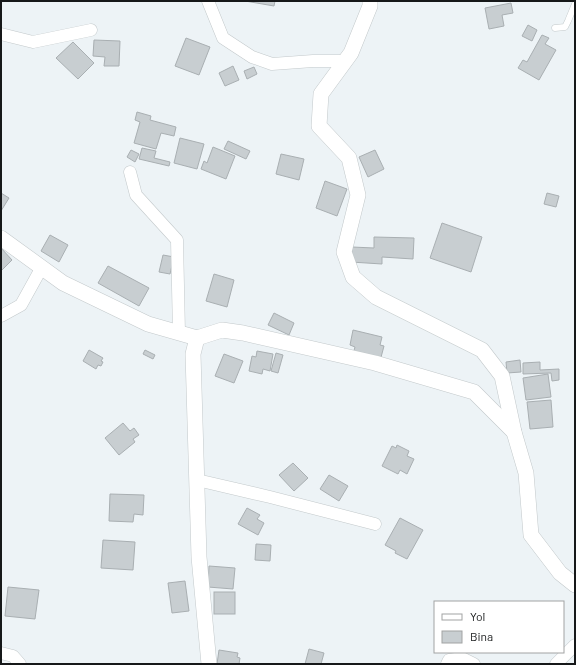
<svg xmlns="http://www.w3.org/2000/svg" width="576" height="665" font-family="Barlow,sans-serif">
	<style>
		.building { fill: #c8ced1; stroke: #a9afb2 }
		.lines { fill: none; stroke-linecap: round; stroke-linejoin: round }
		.service-casing { stroke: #c3c9cb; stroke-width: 7 }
		.minor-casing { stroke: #c3c9cb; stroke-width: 13 }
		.tertiary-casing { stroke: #c3c9cb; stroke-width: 16 }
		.service { stroke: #fff; stroke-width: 6 }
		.minor { stroke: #fff; stroke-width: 12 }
		.tertiary { stroke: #fff; stroke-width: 15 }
	</style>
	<rect width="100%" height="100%" fill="#edf3f6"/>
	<!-- building -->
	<g class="building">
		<polygon points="245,1 275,1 274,6"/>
		<polygon points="511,3 513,13 502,15 504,26 489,29 485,8"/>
		<polygon points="528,25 537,30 532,41 522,36"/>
		<polygon points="542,35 549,38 545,44 556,50 539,80 518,68 523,60 527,62"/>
		<polygon points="186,38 210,47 199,75 175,66"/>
		<polygon points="94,40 120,41 119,66 104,66 105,57 93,56"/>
		<polygon points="73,42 94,63 78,79 56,58"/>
		<polygon points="233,66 239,80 225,86 219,73"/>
		<polygon points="254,67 257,74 247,79 244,71"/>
		<polygon points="137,112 151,116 150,120 176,127 174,136 161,133 156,149 134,143 140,122 135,120"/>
		<polygon points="180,138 204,144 197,169 174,163"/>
		<polygon points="228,141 250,151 246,159 224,149"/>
		<polygon points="213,147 235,156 226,179 201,169 204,161 207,163"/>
		<polygon points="142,148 156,151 154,158 170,162 169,166 139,159"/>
		<polygon points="131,150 139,154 135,162 127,157"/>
		<polygon points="375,150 384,169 368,177 359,157"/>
		<polygon points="281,154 304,159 299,180 276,174"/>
		<polygon points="325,181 347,189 337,216 316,208"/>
		<polygon points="1,193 9,198 1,211"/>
		<polygon points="547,193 559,196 556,207 544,204"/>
		<polygon points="442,223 482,237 471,272 430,258"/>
		<polygon points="50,235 68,245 59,262 41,251"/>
		<polygon points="374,237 414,238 413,259 382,257 382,264 351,262 352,247 374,248"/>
		<polygon points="1,248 12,260 1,271"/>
		<polygon points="163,255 174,257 170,274 159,272"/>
		<polygon points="108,266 149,288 139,306 98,283"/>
		<polygon points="214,274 234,280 227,307 206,301"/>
		<polygon points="274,313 294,323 289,335 268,325"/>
		<polygon points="353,330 382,337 380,345 384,346 380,361 353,354 355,347 350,345"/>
		<polygon points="89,350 103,358 101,361 103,362 101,366 98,365 96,369 83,361"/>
		<polygon points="145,350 155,355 153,359 143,354"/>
		<polygon points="257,351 273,354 270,371 263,369 262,374 249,371 252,356 256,357"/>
		<polygon points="276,353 283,355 278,373 271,371"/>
		<polygon points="224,354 243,361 234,383 215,376"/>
		<polygon points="520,360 521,372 507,373 506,362"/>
		<polygon points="540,362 540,370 559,369 559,380 552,381 551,373 523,374 523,363"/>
		<polygon points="548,374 551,397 526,400 523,378"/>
		<polygon points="551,400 553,427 530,429 527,402"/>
		<polygon points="123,423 130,431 134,428 139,435 133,439 135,442 119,455 105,438"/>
		<polygon points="397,445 409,451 407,456 414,459 407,474 400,470 398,474 382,466 392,446 396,448"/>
		<polygon points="293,463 308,478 294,491 279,475"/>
		<polygon points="329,475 348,486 339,501 320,489"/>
		<polygon points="110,494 144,495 143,515 134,514 133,522 109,521"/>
		<polygon points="247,508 260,515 257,519 264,523 258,535 238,524"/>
		<polygon points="400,518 423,530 407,559 395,553 396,551 385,545"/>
		<polygon points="103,540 135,542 133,570 101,568"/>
		<polygon points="256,544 271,545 270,561 255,560"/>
		<polygon points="209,566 235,568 233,589 208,587"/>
		<polygon points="185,581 189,611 172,613 168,583"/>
		<polygon points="8,587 39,590 35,619 5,616"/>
		<rect x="214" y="592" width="21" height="22"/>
		<polygon points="309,649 324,653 321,664 305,664"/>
		<polygon points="219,650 238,653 237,657 240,658 239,664 217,664"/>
	</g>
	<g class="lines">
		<!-- service casing -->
		<g class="service-casing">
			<polyline id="service" points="555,28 565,27 568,21 575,4"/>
		</g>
		<!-- minor casing -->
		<g class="minor-casing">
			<g id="minor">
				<polyline points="208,1 223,38 252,57 272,64 313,61 345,61"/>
				<polyline points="1,34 33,42 91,30"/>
				<polyline points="130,172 136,195 177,240 179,333"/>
				<polyline points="1,316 21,305 42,267"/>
				<polyline points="197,480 270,497 375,524"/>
				<polyline points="1,653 13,656 20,664"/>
				<polyline points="447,664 449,660 462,658 474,664"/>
				<polyline points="556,664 575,645"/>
			</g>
		</g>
		<!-- tertiary casing -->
		<g class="tertiary-casing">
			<g id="tertiary">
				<polyline points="370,1 370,6 351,53 321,94 319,126 349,158 358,195 344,252 353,277 376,297 482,350 502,376 514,432 526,473 531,535 560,573 575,585"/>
				<polyline points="1,238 63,283 148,324 197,338"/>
				<polyline points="209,664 199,557 193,354 197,338 222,330 243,333 375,363 474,392 514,432"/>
			</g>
		</g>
		<!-- service -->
		<use href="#service" class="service"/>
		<!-- minor -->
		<use href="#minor" class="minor"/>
		<!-- tertiary -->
		<use href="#tertiary" class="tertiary"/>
	</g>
	<!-- border -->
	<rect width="576" height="665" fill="none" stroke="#161819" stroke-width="4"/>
	<!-- legend -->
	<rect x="434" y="601" width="130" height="52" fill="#ffffff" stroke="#a2a3a3"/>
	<rect x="442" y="614" width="20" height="6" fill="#ffffff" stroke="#a2a3a3"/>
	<text x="470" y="621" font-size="12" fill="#161819">Yol</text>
	<rect x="442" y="631" width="20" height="12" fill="#c8ced1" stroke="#a2a3a3"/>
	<text x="470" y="641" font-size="12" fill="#161819">Bina</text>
</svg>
